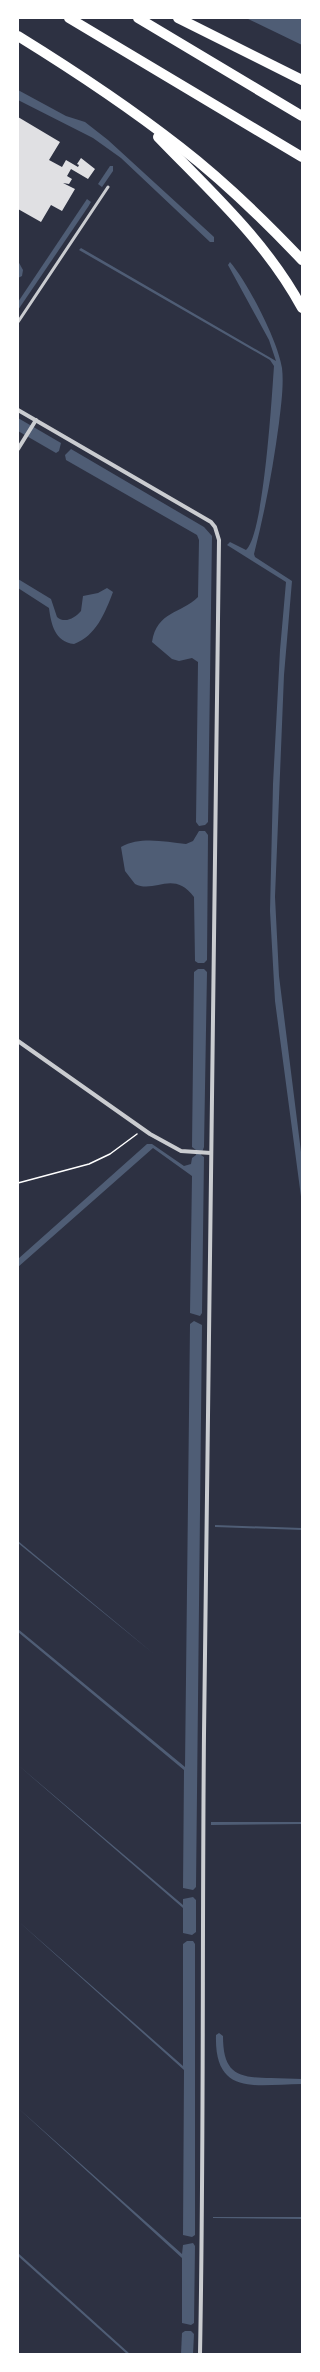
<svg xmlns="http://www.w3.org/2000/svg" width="320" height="2372" font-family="Poppins,sans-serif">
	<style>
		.water { fill: #4f5d75 }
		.building { fill: #e0e0e3 }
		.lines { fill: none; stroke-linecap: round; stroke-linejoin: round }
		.path { stroke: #fff; stroke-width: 1.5 }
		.service { stroke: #caccd0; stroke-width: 3 }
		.minor { stroke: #caccd0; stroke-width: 4 }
		.motorway { stroke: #fff; stroke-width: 10 }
	</style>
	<rect width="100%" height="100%" fill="#2d3142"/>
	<!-- water -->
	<g class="water">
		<polygon points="246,18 302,18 302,45"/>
		<polygon points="18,90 66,116 85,122 108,140 214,237 214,242 210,242 121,158 93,138 18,100"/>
		<polygon points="110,166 113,166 113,171 102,187 98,184"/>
		<polygon points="87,199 91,202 88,207 18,310 18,302"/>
		<path d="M81,248L276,361L269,340L228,265L230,262C248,283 278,341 282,368C284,385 281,406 279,423C273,468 265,511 254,554L255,557L292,581L284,675L275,897L279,976L302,1160V1204L275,1001L270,911L273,784L280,650L286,582L227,545L230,542L246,550C264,534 272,395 274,366L270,360L79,250Z"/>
		<polygon points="18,261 23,270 22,276 18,278"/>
		<polygon points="18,418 61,443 59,451 56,453 18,431"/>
		<path d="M71,449L204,527L212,536L208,822L205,825L199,826L196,822L198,662L192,658L179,661L172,659L152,642C157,611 181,614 198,597L199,540L197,535L66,460L65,455Z"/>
		<path d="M18,579L51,599L57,617C65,624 75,618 81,611L83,596L98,593L107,588L113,592C105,613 96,636 74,644C55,642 51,624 49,608L18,588Z"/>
		<path d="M199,831H205L208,835L207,960L204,963H198L195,961L194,897C173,869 155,894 135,884L125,871L121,847C141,836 165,842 186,844L193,841Z"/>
		<polygon points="198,969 204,969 207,972 204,1147 201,1155 204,1157 202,1313 200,1316 190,1313 192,1176 153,1148 18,1267 18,1259 147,1144 152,1144 184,1166 191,1164 192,1158 196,1155 196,1150 192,1147 194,972"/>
		<polygon points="194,1321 202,1325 196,1887 193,1890 183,1888 184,1770 18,1632 18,1629 185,1767 190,1324"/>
		<polygon points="215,1525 302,1528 302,1530 215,1527"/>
		<polygon points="18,1541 154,1654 18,1543"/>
		<polygon points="18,1765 183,1905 183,1899 193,1897 196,1900 196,1932 192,1935 183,1933 183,1908"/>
		<polygon points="211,1822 302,1822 302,1824 211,1825"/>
		<polygon points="18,1921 183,2066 183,1944 187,1941 193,1941 195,1944 195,2235 192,2237 183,2235 184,2070"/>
		<path d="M219,2033L223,2036C223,2073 237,2078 271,2078C281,2078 292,2079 302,2079V2084C258,2084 214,2098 216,2035Z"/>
		<polygon points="18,2108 182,2254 183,2245 193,2243 195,2246 194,2323 191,2325 182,2323 182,2258"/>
		<polygon points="213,2217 302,2217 302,2219 213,2218"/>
		<polygon points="18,2253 130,2354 127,2354 18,2256"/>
		<polygon points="185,2331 191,2331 194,2334 193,2354 181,2354 182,2333"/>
	</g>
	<!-- building -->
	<polygon class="building" points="18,117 60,142 49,160 62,167 66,160 78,167 79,165 77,164 81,158 95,169 88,179 71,169 67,176 72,179 69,184 63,183 75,189 62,211 51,205 41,222 18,209"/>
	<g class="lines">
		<!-- path -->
		<polyline class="path" points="18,1183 89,1164 110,1154 137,1134"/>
		<!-- service -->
		<polyline class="service" points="18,322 108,187"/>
		<!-- minor -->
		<g class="minor">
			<path d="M18,410L211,522L215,527L219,540C213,938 208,1336 204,1734C202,1941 204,2147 200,2354"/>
			<polyline points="18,449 36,420"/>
			<polyline points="18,1041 150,1134 181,1151 211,1153"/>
		</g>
		<!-- motorway -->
		<g class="motorway">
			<polyline points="69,18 302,157"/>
			<polyline points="138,18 302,116"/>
			<polyline points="178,18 302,80"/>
			<path d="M18,36C73,70 129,107 180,147C224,181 264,220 302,260"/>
			<path d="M158,137C210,191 266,241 302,308"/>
		</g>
	</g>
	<!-- border -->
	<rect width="320" height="2372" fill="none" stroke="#ffffff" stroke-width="38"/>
</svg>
